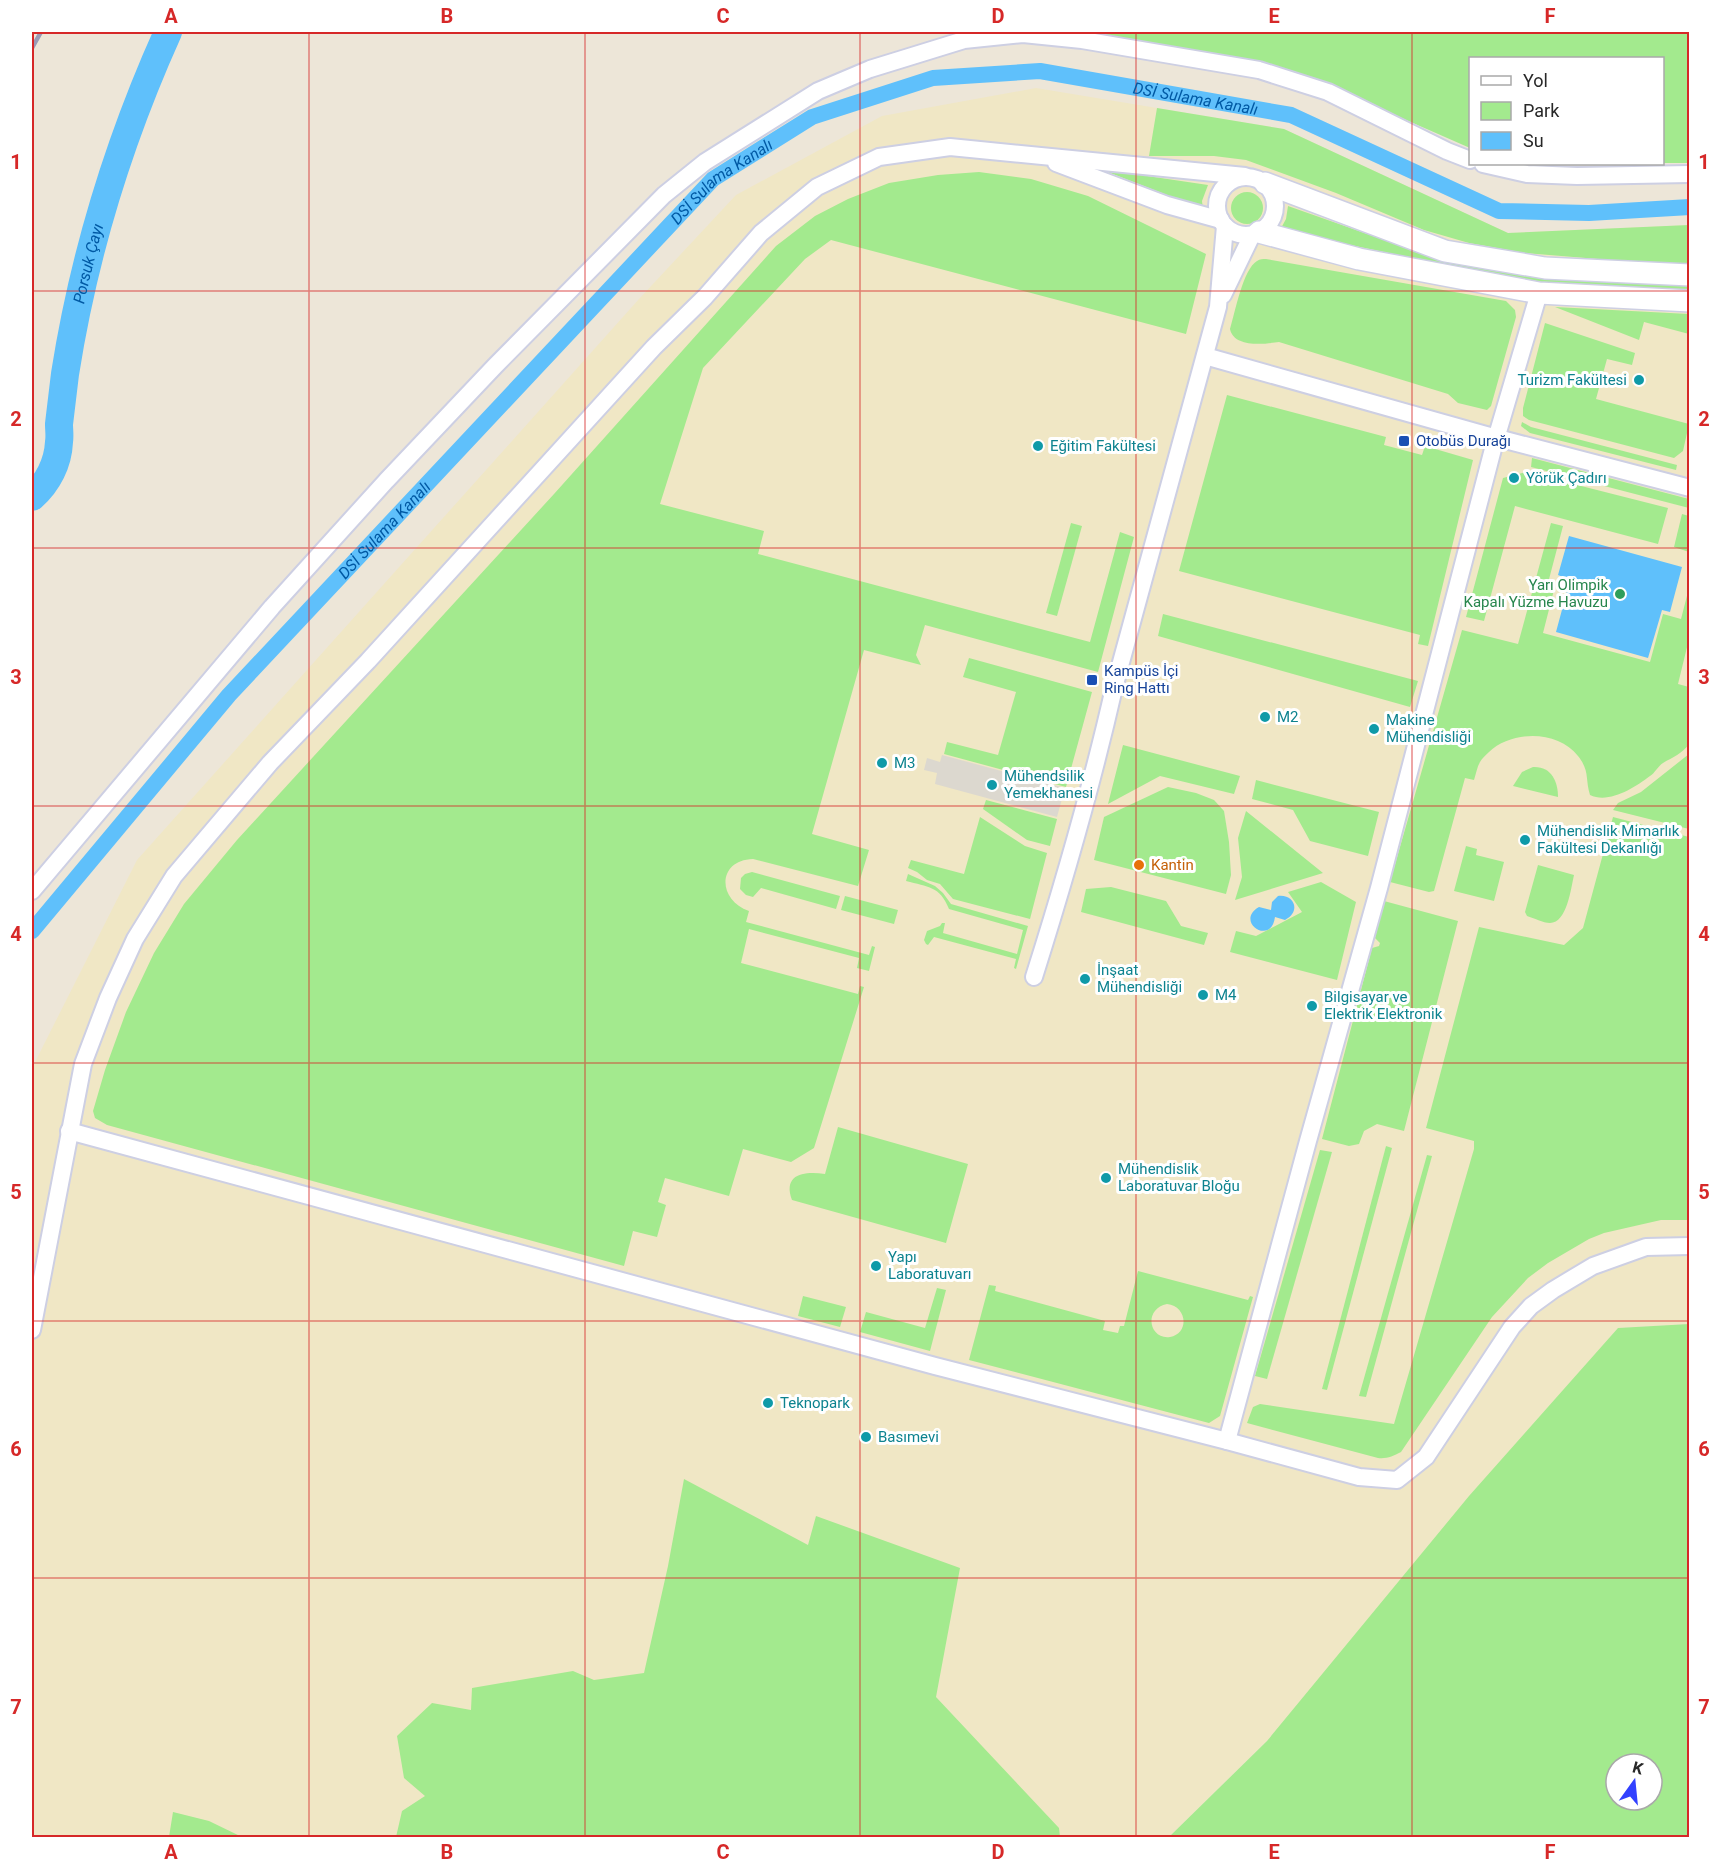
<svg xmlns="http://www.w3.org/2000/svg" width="1721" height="1869" font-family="Roboto,sans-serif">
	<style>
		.education { fill: #f0e7c5 }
		.green { fill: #a3ea8e; fill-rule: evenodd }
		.plaza { fill: #dcd8cf }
		.water { fill: #5fc0fb }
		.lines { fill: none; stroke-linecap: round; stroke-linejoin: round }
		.canal { stroke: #5fc0fb; stroke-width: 16 }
		.river { stroke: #5fc0fb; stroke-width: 28 }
		.minor-casing { stroke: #cdcfe3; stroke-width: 20 }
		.tertiary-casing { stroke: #cdcfe3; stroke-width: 24 }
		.minor { stroke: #fff; stroke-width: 16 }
		.tertiary { stroke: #fff; stroke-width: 21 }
		.rail { stroke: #9a9bb5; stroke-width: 4.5 }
		.grid { fill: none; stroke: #d62828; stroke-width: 1.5; stroke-opacity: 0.55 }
		.culture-dot { fill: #0f9aa8; stroke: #fff; stroke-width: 2 }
		.transit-dot { fill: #1a4fb4; stroke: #fff; stroke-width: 2 }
		.leisure-dot { fill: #2e9e5b; stroke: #fff; stroke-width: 2 }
		.food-dot { fill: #e8710a; stroke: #fff; stroke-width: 2 }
		.labels { text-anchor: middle; stroke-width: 6; stroke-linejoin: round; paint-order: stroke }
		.culture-label { font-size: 15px; fill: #0d838f; stroke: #fff; text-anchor: start }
		.transit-label { font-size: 15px; fill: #164399; stroke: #fff; text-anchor: start }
		.leisure-label { font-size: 15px; fill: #27864d; stroke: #fff; text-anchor: end }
		.food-label { font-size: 15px; fill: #c56008; stroke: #fff; text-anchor: start }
		.water-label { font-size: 16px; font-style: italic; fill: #0059a4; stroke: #fff }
		.neatline { fill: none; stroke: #d62828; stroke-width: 2 }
		.grid-label { font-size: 20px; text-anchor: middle; font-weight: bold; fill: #d62828 }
	</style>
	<rect width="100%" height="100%" fill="#ede6d8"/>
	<!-- education -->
	<polygon class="education" points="1036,88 1284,129 1508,233 1689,225 1689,1324 1618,1328 1267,1741 1169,1837 32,1838 32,1068 137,860 639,299 736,195 882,116"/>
	<!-- green -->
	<g class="green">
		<polygon points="1063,32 1689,32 1689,163 1663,163 1662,58 1470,58 1470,148 1315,80"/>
		<polygon points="1157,108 1284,129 1508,233 1689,225 1689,265 1646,263 1525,253 1469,243 1424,230 1336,193 1246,160 1214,156 1149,156"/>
		<polygon points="1100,169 1208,185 1202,201 1203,209"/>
		<path d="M979,172L1031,179L1088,196L1206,254L1186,334L831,240L805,259L703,368L660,504L764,531L758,554L1090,642L1120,532L1134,537L1098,672L925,625L916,655L921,665L864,650L812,834L869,850L858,886L753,859C717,860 717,900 749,911L746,922L869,955L872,946L875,947L869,971L857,968L859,958L749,929L741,963L858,994L860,986L864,987L814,1148L791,1162L743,1149L729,1196L665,1178L658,1202L666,1205L657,1237L633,1231L624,1266L107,1125L95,1118L93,1111L105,1070L126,1012L154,953L184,904L237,840L554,494L776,246L815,216L848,199L889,183L938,175Z"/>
		<circle cx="1247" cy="208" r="16"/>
		<polygon points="1288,206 1441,260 1543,277 1689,286 1689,291 1542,282 1440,264 1280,230 1286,219"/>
		<path d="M1266,259L1506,301L1515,310L1516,317L1491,406L1487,410L1458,403L1448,394L1279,342C1264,344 1234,348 1230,329C1235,313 1243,269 1257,261C1260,259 1263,259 1266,259Z"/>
		<polygon points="1555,307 1689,314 1689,334 1644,322 1639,340"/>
		<polygon points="1545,323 1635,353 1632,365 1607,359 1596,399 1689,424 1683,451 1674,458 1529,420 1523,416 1523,408"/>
		<polygon points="1227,395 1386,437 1384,445 1422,455 1425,446 1473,460 1428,646 1418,644 1420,635 1179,571"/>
		<polygon points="1522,422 1531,427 1677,465 1676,470 1530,433 1521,426"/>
		<polygon points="1532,458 1689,499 1689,508 1531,467"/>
		<polygon points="1526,472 1668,508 1658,544 1515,506 1484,621 1466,617 1503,478"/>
		<polygon points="1682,514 1689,516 1689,552 1674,547"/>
		<polygon points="1071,523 1082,526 1057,616 1046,613"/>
		<path d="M1551,523L1563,526L1548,583L1555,586L1543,633L1650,662L1663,614L1681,619L1689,588V639L1678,684L1689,687V744C1682,754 1673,757 1663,763C1658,766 1655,773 1650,776C1634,788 1609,804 1590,795C1585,779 1590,771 1578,756C1558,730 1512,730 1489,752C1486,755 1482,758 1480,762C1477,767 1476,774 1474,780L1465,778L1434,891L1429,892L1390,882L1462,630L1518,644Z"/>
		<polygon points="1163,614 1418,681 1410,707 1158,636"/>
		<polygon points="969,658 1092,692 1066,787 944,754 947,742 998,755 1016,692 963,677"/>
		<polygon points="1123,745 1240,776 1234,794 1160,776 1108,804"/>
		<polygon points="1689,754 1689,829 1613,810 1618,803 1641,792"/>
		<path d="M1533,767C1551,766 1558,781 1558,797L1513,786L1522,772Z"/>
		<polygon points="1256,780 1379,812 1368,856 1310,841 1293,810 1252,799"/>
		<polygon points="1168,787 1196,793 1214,800 1224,811 1229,842 1231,875 1226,894 1094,860 1104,817"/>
		<polygon points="986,800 1057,819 1050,846 1027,840 983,809"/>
		<polygon points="1246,811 1323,873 1235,900 1242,877 1238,838"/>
		<polygon points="980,817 1025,846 1047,853 1030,919 953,899 940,884 927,880 917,872 908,868 911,860 964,874"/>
		<path d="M1613,817L1689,837V1220H1661L1604,1233L1589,1239L1548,1263L1528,1278L1492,1317L1401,1452C1393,1456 1387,1459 1378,1458L1247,1423L1253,1407L1260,1404L1394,1424L1474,1149V1141L1426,1128L1479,927L1564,945L1583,928Z"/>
		<polygon points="1466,846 1477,849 1476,855 1504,862 1494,901 1454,891"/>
		<path d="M1538,865L1574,875C1571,888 1567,923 1550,923C1543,923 1534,918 1527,916L1525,912Z"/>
		<polygon points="752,872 840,896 836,909 761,888 753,897 746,895 740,889 741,878 745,874"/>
		<path d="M908,874L935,886L943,893L951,904L1028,926L1016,969L1014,968L1016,959L934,937L928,945L926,944L924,940L927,931L940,926L942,923H945L943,933L1017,954L1023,930L949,909C940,886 928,887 906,881Z"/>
		<polygon points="1321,882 1356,902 1337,980 1230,952 1236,931 1256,936 1302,912 1288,892"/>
		<polygon points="1111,887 1166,901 1181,926 1208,933 1204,945 1081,912 1086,889"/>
		<polygon points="845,896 898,910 894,924 841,910"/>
		<polygon points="1384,901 1458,921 1404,1131 1377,1124 1364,1131 1359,1144 1349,1146 1322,1139 1372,948 1379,946 1380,943 1375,938"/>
		<path d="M838,1127L968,1164L946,1243L792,1200C782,1173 806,1171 825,1174Z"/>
		<polygon points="1386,1146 1392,1148 1327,1390 1322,1389"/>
		<polygon points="1320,1150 1332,1152 1267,1379 1255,1376"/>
		<polygon points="1427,1155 1432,1156 1366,1397 1359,1396"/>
		<path d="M1138,1271L1248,1300L1250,1296L1253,1297L1220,1416L1209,1423L969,1360L989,1285L996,1286L995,1291L1105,1321L1103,1330L1118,1333L1120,1326H1124ZM1167,1304C1187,1306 1190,1333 1170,1337C1149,1340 1143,1309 1167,1304Z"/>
		<polygon points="937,1288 946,1290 930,1351 860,1332 866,1312 925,1328"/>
		<polygon points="803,1296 846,1307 840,1327 798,1316"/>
		<path d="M1689,1324V1837H1169L1267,1741L1469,1496L1618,1328ZM1616,1764H1652V1800H1616Z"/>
		<polygon points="684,1479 808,1545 816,1516 960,1568 936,1697 1059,1828 1060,1837 396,1837 402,1811 425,1796 404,1778 397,1736 432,1703 471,1710 472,1688 573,1671 594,1680 644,1673 668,1566"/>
		<polygon points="173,1812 209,1821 242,1837 169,1837"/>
	</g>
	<!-- plaza -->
	<polygon class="plaza" points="942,755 1065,788 1057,817 935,784 937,773 924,770 927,758 940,762"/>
	<!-- water -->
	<g class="water">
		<polygon points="1569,536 1682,567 1670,612 1662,610 1648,658 1556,632 1570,580 1558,575"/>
		<path d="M1278,896C1295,894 1301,912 1285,920L1275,917C1271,947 1234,921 1259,907L1271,910L1272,902Z"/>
	</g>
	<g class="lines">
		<!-- canal -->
		<path class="canal" id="s1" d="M32,931L229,695L713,179L812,117L933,78L1040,71L1291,115L1499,211L1589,213L1690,207"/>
		<!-- river -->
		<path class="river" id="s2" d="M32,497C48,483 58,463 59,442C60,436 59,430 59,424C61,407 63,391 65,374C84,253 118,143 168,32"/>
		<!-- minor casing -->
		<g class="minor-casing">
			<g id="minor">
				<polyline points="1056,163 1167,205 1221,220"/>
				<polyline points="1483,164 1527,174 1577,176 1690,174"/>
				<circle cx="1246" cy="206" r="29"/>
				<polyline points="1223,295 1252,235"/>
				<polyline points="1205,356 1486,435 1690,488"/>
				<polyline points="32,891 272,607 386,481 495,366 664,195 705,162 818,91 870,69 964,40 1023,34 1082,40 1259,70 1328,92 1447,151 1470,160"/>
				<path d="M1034,977C1064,882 1092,785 1114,688L1218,307L1225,226"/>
				<polyline points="69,1131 935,1366 1227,1441 1359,1477 1397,1480 1426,1457 1512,1327 1531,1306 1553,1290 1593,1266 1646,1247 1690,1246"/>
				<polyline points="32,1330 83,1064 108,998 135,939 174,876 270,763 368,661 654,347 705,297 761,233 817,187 879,157 950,147 1245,176"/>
				<polyline points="1227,1441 1308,1141 1379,888 1493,449 1539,293"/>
			</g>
		</g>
		<!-- tertiary casing -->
		<g class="tertiary-casing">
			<g id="tertiary">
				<polyline points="1265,183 1445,251 1545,268 1690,275"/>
				<polyline points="1259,232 1359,259 1539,293 1690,301"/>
			</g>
		</g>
		<!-- minor -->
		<use href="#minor" class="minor"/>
		<!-- tertiary -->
		<use href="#tertiary" class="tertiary"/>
		<!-- rail -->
		<polyline class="rail" points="32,48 41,32"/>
	</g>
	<!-- grid -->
	<path class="grid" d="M309,32V1838M585,32V1838M860,32V1838M1136,32V1838M1412,32V1838M32,291H1690M32,548H1690M32,806H1690M32,1063H1690M32,1321H1690M32,1578H1690"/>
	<!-- markers -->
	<g class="culture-dot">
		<circle cx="1639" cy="380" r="6"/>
		<circle cx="1038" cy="446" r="6"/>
		<circle cx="1514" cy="478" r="6"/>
		<circle cx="1265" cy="717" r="6"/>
		<circle cx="1374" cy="729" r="6"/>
		<circle cx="882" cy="763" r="6"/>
		<circle cx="992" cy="785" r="6"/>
		<circle cx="1525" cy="840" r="6"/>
		<circle cx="1085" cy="979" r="6"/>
		<circle cx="1203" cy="995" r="6"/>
		<circle cx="1312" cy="1006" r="6"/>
		<circle cx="1106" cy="1178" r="6"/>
		<circle cx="876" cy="1266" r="6"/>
		<circle cx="768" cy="1403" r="6"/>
		<circle cx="866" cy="1437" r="6"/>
	</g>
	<g class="transit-dot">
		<rect x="1398" y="435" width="12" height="12" rx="3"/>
		<rect x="1086" y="674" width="12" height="12" rx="3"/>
	</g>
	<circle class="leisure-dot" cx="1620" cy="594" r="6"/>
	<circle class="food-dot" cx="1139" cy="865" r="6"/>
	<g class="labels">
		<!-- culture labels -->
		<g class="culture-label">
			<text x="1627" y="385" text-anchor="end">Turizm Fakültesi</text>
			<text x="1050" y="451">Eğitim Fakültesi</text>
			<text x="1526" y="483">Yörük Çadırı</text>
			<text x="1277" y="722">M2</text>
			<text x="1386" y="725">Makine<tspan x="1386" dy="17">Mühendisliği</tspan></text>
			<text x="894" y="768">M3</text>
			<text x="1004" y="781">Mühendsilik<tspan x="1004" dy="17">Yemekhanesi</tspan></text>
			<text x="1537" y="836">Mühendislik Mimarlık<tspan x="1537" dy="17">Fakültesi Dekanlığı</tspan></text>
			<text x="1097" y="975">İnşaat<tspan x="1097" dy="17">Mühendisliği</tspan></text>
			<text x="1215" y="1000">M4</text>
			<text x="1324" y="1002">Bilgisayar ve<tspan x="1324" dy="17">Elektrik Elektronik</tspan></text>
			<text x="1118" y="1174">Mühendislik<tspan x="1118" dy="17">Laboratuvar Bloğu</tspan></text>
			<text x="888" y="1262">Yapı<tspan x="888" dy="17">Laboratuvarı</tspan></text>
			<text x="780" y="1408">Teknopark</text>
			<text x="878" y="1442">Basımevi</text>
		</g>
		<!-- transit labels -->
		<g class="transit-label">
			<text x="1416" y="446">Otobüs Durağı</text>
			<text x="1104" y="676">Kampüs İçi<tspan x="1104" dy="17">Ring Hattı</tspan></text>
		</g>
		<!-- leisure labels -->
		<g class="leisure-label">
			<text x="1608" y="590">Yarı Olimpik<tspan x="1608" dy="17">Kapalı Yüzme Havuzu</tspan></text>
		</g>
		<!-- food labels -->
		<g class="food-label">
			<text x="1151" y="870">Kantin</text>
		</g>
		<!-- water labels -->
		<g class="water-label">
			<text dy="6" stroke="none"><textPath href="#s1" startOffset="1524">DSİ Sulama Kanalı</textPath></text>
			<text dy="6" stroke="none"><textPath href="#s1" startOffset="1020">DSİ Sulama Kanalı</textPath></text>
			<text dy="6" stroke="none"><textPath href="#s2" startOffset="244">Porsuk Çayı</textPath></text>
			<text dy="6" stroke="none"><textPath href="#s1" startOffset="534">DSİ Sulama Kanalı</textPath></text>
		</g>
	</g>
	<!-- border -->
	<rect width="1721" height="1869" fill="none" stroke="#ffffff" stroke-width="66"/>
	<!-- legend -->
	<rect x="1469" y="57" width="195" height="108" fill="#ffffff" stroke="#a9a9a9" stroke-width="1.5"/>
	<rect x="1481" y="76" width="30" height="9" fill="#ffffff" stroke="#a9a9a9" stroke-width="1.5"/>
	<text x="1523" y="87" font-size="18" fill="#282828">Yol</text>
	<rect x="1481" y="102" width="30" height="18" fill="#a3ea8e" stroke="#a9a9a9" stroke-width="1.5"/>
	<text x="1523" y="117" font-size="18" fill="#282828">Park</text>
	<rect x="1481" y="132" width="30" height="18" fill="#5fc0fb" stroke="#a9a9a9" stroke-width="1.5"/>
	<text x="1523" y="147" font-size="18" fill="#282828">Su</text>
	<!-- north arrow -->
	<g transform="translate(1634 1782) rotate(15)"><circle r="28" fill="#ffffff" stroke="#a9a9a9" stroke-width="1.5"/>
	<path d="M0-4.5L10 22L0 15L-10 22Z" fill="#3241ff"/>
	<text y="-9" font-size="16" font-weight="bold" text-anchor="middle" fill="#282828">K</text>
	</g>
	<rect x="33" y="33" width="1655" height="1803" class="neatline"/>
	<g class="grid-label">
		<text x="171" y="23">A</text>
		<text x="447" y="23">B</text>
		<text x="723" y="23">C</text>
		<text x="998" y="23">D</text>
		<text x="1274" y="23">E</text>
		<text x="1550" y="23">F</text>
		<text x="16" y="169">1</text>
		<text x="1704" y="169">1</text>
		<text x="16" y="426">2</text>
		<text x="1704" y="426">2</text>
		<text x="16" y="684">3</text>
		<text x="1704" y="684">3</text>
		<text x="16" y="941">4</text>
		<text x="1704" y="941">4</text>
		<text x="16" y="1199">5</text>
		<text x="1704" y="1199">5</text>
		<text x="16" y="1456">6</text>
		<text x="1704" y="1456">6</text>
		<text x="16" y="1714">7</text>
		<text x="1704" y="1714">7</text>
		<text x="171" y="1859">A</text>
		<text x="447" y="1859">B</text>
		<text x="723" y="1859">C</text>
		<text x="998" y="1859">D</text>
		<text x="1274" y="1859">E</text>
		<text x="1550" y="1859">F</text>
	</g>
</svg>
